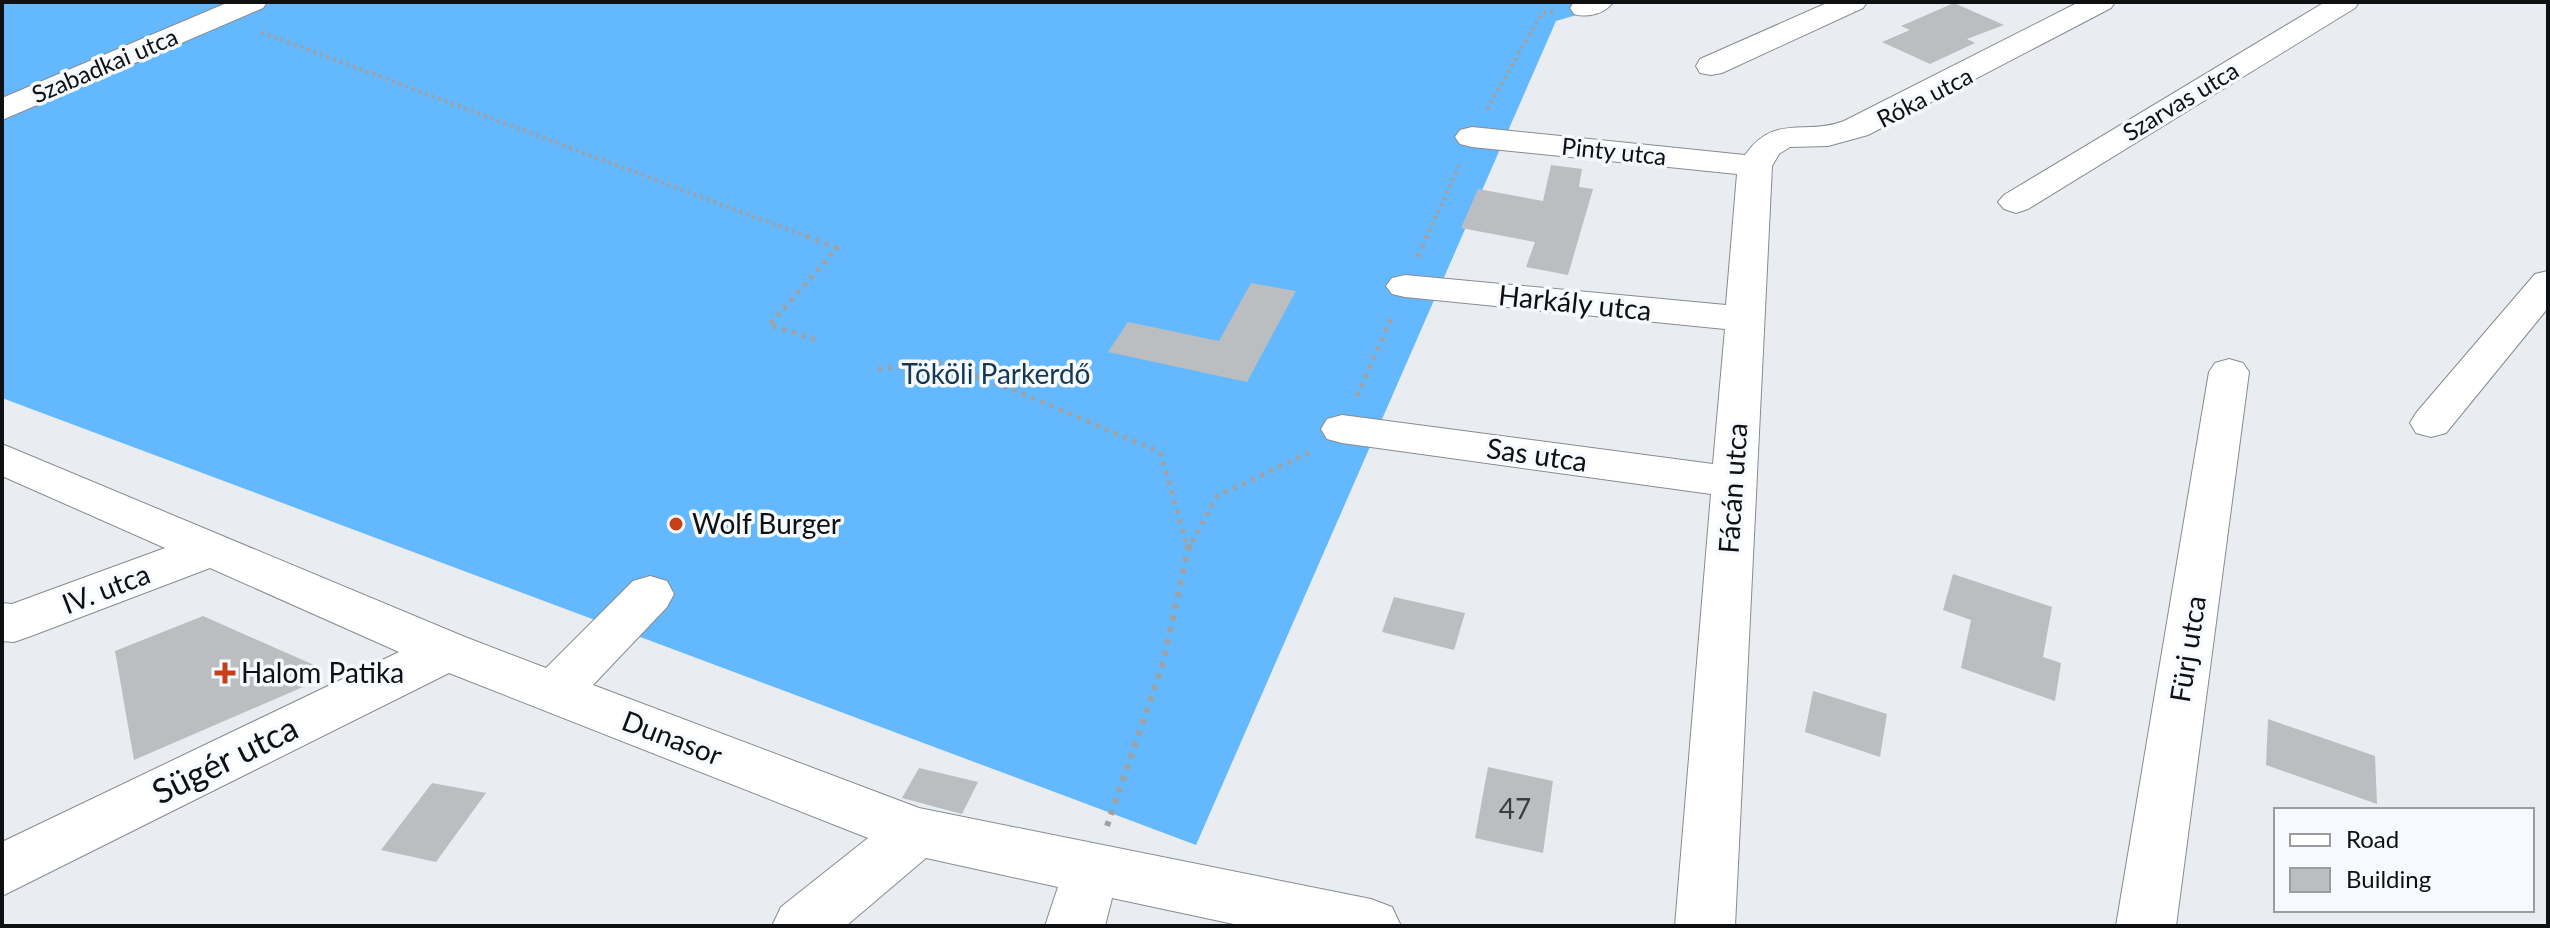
<svg xmlns="http://www.w3.org/2000/svg" width="2550" height="928" font-family="Lato,sans-serif">
	<style>
		.forest { fill: #64b8fd }
		.building { fill: #babec1 }
		.lines { fill: none; stroke-linecap: round; stroke-linejoin: round }
		.minor-casing { stroke: #878b8f; stroke-width: 2 }
		.path-far2 { stroke: #9fa2a5; stroke-width: 4; stroke-dasharray: 3 4; stroke-linecap: butt }
		.path-far1 { stroke: #9fa2a5; stroke-width: 5; stroke-dasharray: 4 6; stroke-linecap: butt }
		.path { stroke: #9fa2a5; stroke-width: 6; stroke-dasharray: 5 7; stroke-linecap: butt }
		.minor { fill: #fff; fill-rule: evenodd }
		.poi-dot { fill: #c73f16; stroke: #f6fafe; stroke-width: 3 }
		.labels { text-anchor: middle; stroke-width: 7; stroke-linejoin: round; paint-order: stroke }
		.far-street-label { font-size: 24px; fill: #0f1011; stroke: #f6fafe }
		.street-label { font-size: 28px; fill: #0f1011; stroke: #f6fafe }
		.park-label { font-size: 28px; fill: #143753; stroke: #f6fafe }
		.poi-label { font-size: 28px; fill: #0f1011; stroke: #f6fafe; text-anchor: start }
		.near-number-label { font-size: 28px; fill: #3a3c3d }
		.near-street-label { font-size: 34px; fill: #0f1011; stroke: #f6fafe }
	</style>
	<rect width="100%" height="100%" fill="#e9edf1"/>
	<!-- forest -->
	<polygon class="forest" points="2,2 1621,2 1556,21 1196,845 2,398"/>
	<!-- building -->
	<g class="building">
		<polygon points="1954,3 2004,25 1967,39 1975,43 1930,64 1882,42 1910,30 1901,26"/>
		<polygon points="1551,165 1582,169 1579,187 1593,189 1568,275 1526,267 1535,242 1461,228 1478,189 1543,201"/>
		<polygon points="1251,283 1296,291 1247,382 1108,352 1128,322 1219,341"/>
		<polygon points="1953,574 2052,607 2043,657 2061,663 2055,701 1961,668 1971,620 1943,610"/>
		<polygon points="1394,597 1465,613 1454,650 1382,632"/>
		<polygon points="203,616 314,665 303,687 134,760 115,651"/>
		<polygon points="1813,691 1887,714 1880,757 1805,732"/>
		<polygon points="2268,719 2375,756 2377,804 2266,765"/>
		<polygon points="1488,767 1553,781 1543,853 1475,838"/>
		<polygon points="919,768 978,782 962,814 902,798"/>
		<polygon points="432,783 486,793 436,862 381,850"/>
	</g>
	<g class="lines">
		<!-- minor casing -->
		<g class="minor-casing">
			<g id="minor">
				<polygon points="229,2 267,2 263,8 2,120 2,98"/>
				<path d="M1574,2H1613C1605,14 1587,18 1574,14L1570,8Z"/>
				<polygon points="1829,2 1867,2 1863,8 1722,73 1711,75 1700,73 1696,66 1700,59"/>
				<path d="M2079,2H2115L2111,8L1868,135L1828,146L1790,147L1779,154L1772,166L1735,926H1675L1711,494L1342,443L1327,439L1321,429L1327,419L1342,415L1713,464L1725,329L1405,297L1392,294L1386,286L1392,278L1405,275L1726,305L1737,174L1472,147L1460,144L1455,137L1460,130L1472,127L1745,155C1774,113 1805,136 1844,121Z"/>
				<polygon points="2325,2 2359,2 2355,8 2028,209 2016,213 2004,209 1998,202 2004,195"/>
				<polygon points="2548,271 2548,308 2446,433 2431,437 2416,433 2410,423 2416,413 2535,274"/>
				<polygon points="2229,359 2243,363 2249,372 2176,926 2116,926 2209,372 2215,363"/>
				<polygon points="2,444 465,637 546,668 633,581 650,576 667,581 674,594 667,607 593,685 919,808 1371,899 1392,907 1401,926 1243,926 1112,898 1105,926 1045,926 1058,887 926,858 846,926 772,926 781,907 868,838 449,673 2,896 2,842 399,652 210,568 31,636 14,642 2,641 2,603 12,604 165,548 2,476"/>
			</g>
		</g>
		<!-- path-far2 -->
		<g class="path-far2">
			<polyline points="261,32 811,238"/>
			<polyline points="1487,109 1542,13 1553,11"/>
			<polyline points="1426,238 1460,164"/>
		</g>
		<!-- path-far1 -->
		<g class="path-far1">
			<polyline points="806,236 837,248 769,325 820,341"/>
			<polyline points="1418,257 1427,236"/>
			<polyline points="878,369 936,362 1016,391 1160,452 1186,542"/>
			<polyline points="1357,396 1393,314"/>
			<polyline points="1192,542 1217,496 1313,451"/>
		</g>
		<!-- path -->
		<g class="path">
			<polyline points="1188,549 1193,540"/>
			<polyline points="1107,826 1163,663 1188,549 1185,540"/>
		</g>
		<!-- minor -->
		<use href="#minor" class="minor"/>
	</g>
	<!-- markers -->
	<g class="poi-dot">
		<circle cx="676" cy="524" r="8"/>
		<path d="M221 661h8v8h8v8h-8v8h-8v-8h-8v-8h8z"/>
	</g>
	<g class="labels">
		<!-- far-street labels -->
		<g class="far-street-label">
			<text transform="translate(105 66) rotate(-23)" y="8">Szabadkai utca</text>
			<text transform="translate(1925 98) rotate(-27)" y="8">Róka utca</text>
			<text transform="translate(2181 102) rotate(-31)" y="8">Szarvas utca</text>
			<text transform="translate(1614 152) rotate(6)" y="8">Pinty utca</text>
		</g>
		<!-- street labels -->
		<g class="street-label">
			<text transform="translate(1575 303) rotate(6)" y="10">Harkály utca</text>
			<text transform="translate(1537 455) rotate(8)" y="10">Sas utca</text>
			<text transform="translate(1733 488) rotate(-86)" y="10">Fácán utca</text>
			<text transform="translate(106 589) rotate(-21)" y="10">IV. utca</text>
			<text transform="translate(2188 649) rotate(-81)" y="10">Fürj utca</text>
			<text transform="translate(672 738) rotate(21)" y="10">Dunasor</text>
		</g>
		<!-- park labels -->
		<g class="park-label">
			<text x="996" y="384">Tököli Parkerdő</text>
		</g>
		<!-- poi labels -->
		<g class="poi-label">
			<text x="692" y="534">Wolf Burger</text>
			<text x="241" y="683">Halom Patika</text>
		</g>
		<!-- near-number labels -->
		<g class="near-number-label">
			<text x="1515" y="819">47</text>
		</g>
		<!-- near-street labels -->
		<g class="near-street-label">
			<text transform="translate(225 760) rotate(-26)" y="12">Sügér utca</text>
		</g>
	</g>
	<!-- border -->
	<rect width="2550" height="928" fill="none" stroke="#0f1011" stroke-width="8"/>
	<!-- legend -->
	<rect x="2274" y="808" width="260" height="104" fill="#f6fafe" stroke="#9a9c9f" stroke-width="2"/>
	<rect x="2290" y="834" width="40" height="12" fill="#ffffff" stroke="#9a9c9f" stroke-width="2"/>
	<text x="2346" y="848" font-size="24" fill="#0f1011">Road</text>
	<rect x="2290" y="868" width="40" height="24" fill="#babec1" stroke="#9a9c9f" stroke-width="2"/>
	<text x="2346" y="888" font-size="24" fill="#0f1011">Building</text>
</svg>
